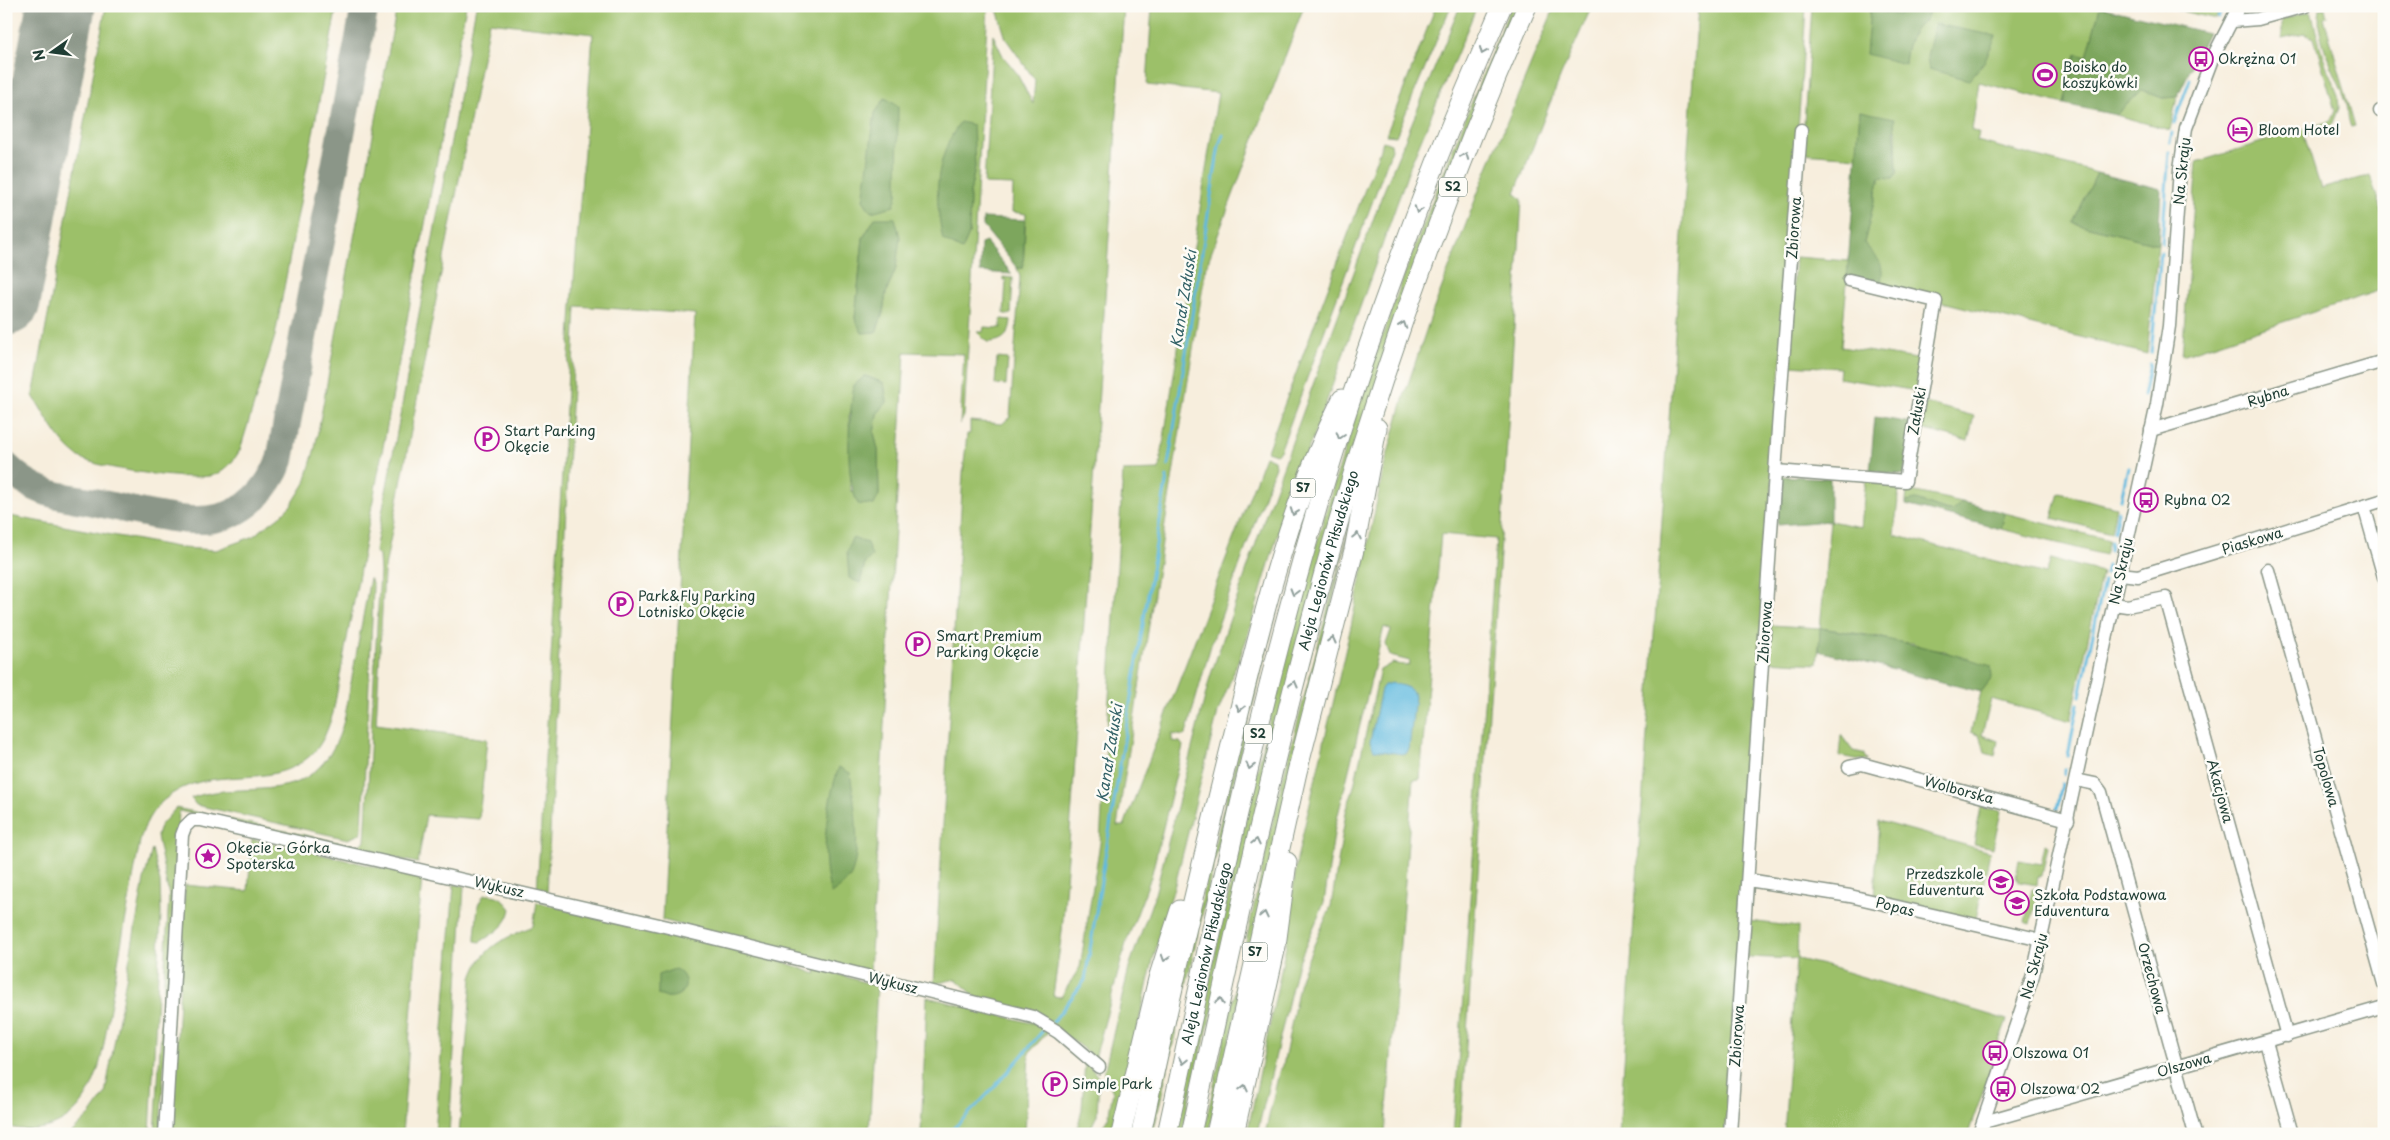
<svg xmlns="http://www.w3.org/2000/svg" width="2390" height="1140" font-family="'Playpen Sans',sans-serif">
	<style>
		.green { fill: #9cc069; stroke: #5e7e4e; fill-rule: evenodd }
		.forest { fill: #7da65d; stroke: #4e7248 }
		.water { fill: #61badf; stroke: #407c8a }
		.lines { fill: none; stroke-linecap: round; stroke-linejoin: round }
		.stream { stroke: #61badf; stroke-width: 3 }
		.taxiway { stroke: #8b9688; stroke-width: 28 }
		.runway { stroke: #8b9688; stroke-width: 69 }
		.minor-casing { stroke: #8b9688; stroke-width: 15 }
		.highway-casing { stroke: #8b9688; stroke-width: 21 }
		.minor { stroke: #fff; stroke-width: 12 }
		.highway { stroke: #fff; stroke-width: 19 }
		.oneway { stroke: #8f9e9a }
		.labels { text-anchor: middle; stroke-width: 5; stroke-linejoin: round; paint-order: stroke }
		.shield { fill: #fdfcf7; stroke: #62766e; stroke-width: 1 }
		.shield-label { font-size: 12px; font-weight: bold; fill: #1f3d34 }
		.poi-label { font-size: 14px; fill: #1f3d34; stroke: #fdfcf7; text-anchor: start }
		.street-label { font-size: 14px; fill: #1f3d34; stroke: #fdfcf7 }
		.water-label { font-size: 15px; font-style: italic; fill: #336267; stroke: #fdfcf7 }
	</style>
	<rect width="100%" height="100%" fill="#fdfcf7"/>
	<filter id="ink" filterUnits="userSpaceOnUse"><feTurbulence type="fractalNoise" baseFrequency=".02" numOctaves="2"/><feDisplacementMap in="SourceGraphic" scale="10" xChannelSelector="R" yChannelSelector="G"/><feConvolveMatrix kernelMatrix="1 2 1 2 8 2 1 2 1" color-interpolation-filters="sRGB"/></filter>
	<filter id="wash" filterUnits="userSpaceOnUse"><feTurbulence type="fractalNoise" baseFrequency=".0096" numOctaves="4" result="noise"/><feDisplacementMap in="SourceGraphic" scale="20" xChannelSelector="R" yChannelSelector="G"/><feGaussianBlur stdDeviation="1.12" result="paint"/><feColorMatrix in="noise" values="0 0 0 0 0 0 0 0 0 0 0 0 0 0 0 0 0 1.4 0 .05"/><feComposite in="paint" operator="in"/></filter>
	<g filter="url(#wash)">
		<rect width="100%" height="100%" fill="#f7eedd"/>
		<!-- green -->
		<g class="green">
			<path d="M106,6H337L275,336L240,450C234,460 228,469 217,474C198,483 96,469 79,457C58,442 46,416 33,396Z"/>
			<path d="M397,6H466L333,713C328,728 323,745 310,756C268,793 209,761 164,800C151,811 144,825 140,841C130,895 120,949 111,1003C105,1032 103,1068 87,1095C70,1125 39,1136 6,1126V533L10,516L182,548L216,550L252,537L280,516L292,504L305,483L315,448Z"/>
			<path d="M476,6H988L964,416L960,424L964,354L905,352L870,973L662,920L695,314L576,306L547,894L537,891L572,306L593,34L489,22L384,573L376,724L487,739L479,819L426,815L418,863L179,811L160,1134H155L169,896L157,836L160,826L176,808L352,845H359L365,841L380,572L379,556L375,551ZM972,125L975,167L970,193L969,234L962,250ZM895,172L897,195L863,200ZM875,218L896,268L886,293L883,313L876,332L855,318L863,238ZM865,376L884,383L887,402L877,414L874,433L878,450L879,495L851,491L849,416ZM852,538L865,563L860,583Z"/>
			<polygon points="996,6 1124,6 1072,806 1062,932 1053,996 1061,997 1080,967 1100,843 1123,471 1159,470 1218,93 1147,85 1152,6 1304,6 1206,267 1117,826 1124,826 1265,456 1274,460 1275,466 1211,645 1186,734 1184,736 1172,734 1172,741 1180,742 1183,746 1151,877 1126,943 1095,1058 1071,1039 976,997 956,979 934,984 963,473 967,434 970,434 970,421 1002,424 1010,417 1020,277 1017,268 1023,268 1026,214 1012,212 1013,185 984,184 993,35 1003,56 1016,72 1033,104 1035,80 1006,39"/>
			<polygon points="1436,6 1451,6 1396,136 1386,135"/>
			<polygon points="1460,6 1477,6 1411,164 1326,403 1286,507 1246,641 1218,712 1177,877 1154,956 1113,1134 1098,1134 1108,1118 1113,1092 1104,1072 1130,964 1155,894 1210,677 1267,511 1381,198"/>
			<path d="M1511,6H1518L1425,236L1194,1078L1182,1134H1176C1229,889 1281,643 1359,405C1403,269 1457,138 1511,6Z"/>
			<polygon points="1555,6 1592,6 1561,75 1515,193 1522,199 1501,539 1460,1134 1453,1134 1496,539 1441,534 1420,779 1413,780 1385,1134 1265,1134 1279,1072 1283,1066 1301,975 1331,906 1346,812 1354,786 1380,670 1392,663 1409,666 1410,661 1390,656 1386,644 1391,630 1384,627 1335,827 1324,903 1297,966 1257,1134 1247,1134 1285,951 1297,859 1351,626 1384,467 1405,393 1432,313 1482,182"/>
			<polygon points="1698,6 1806,6 1801,87 1725,1134 1619,1134"/>
			<path d="M1812,6H1904L1899,16L1905,63C1906,52 1908,38 1916,29C1927,17 1926,24 1930,6L2100,7L2087,57L2076,54L2064,104L1979,82L1972,130L1979,133L1977,141L2097,173L2073,223L2158,244L2147,354L1880,286L1869,249L1864,243L1880,177L1893,178L1897,173L1896,130L1860,111L1857,157L1802,153Z"/>
			<polygon points="2160,6 2221,6 2216,19"/>
			<path d="M2325,8L2327,17L2324,18L2355,126L2351,127C2347,118 2349,110 2346,101C2337,73 2314,40 2320,9Z"/>
			<polygon points="2311,11 2323,57 2338,95 2339,108 2333,123 2330,126 2304,135 2321,189 2370,175 2384,220 2384,289 2182,355 2197,162 2330,121 2335,111 2314,38 2304,33 2282,38 2282,19"/>
			<polygon points="2142,90 2162,98 2177,97 2170,130 2116,115"/>
			<polygon points="1383,141 1391,144 1392,149 1280,451 1276,454 1267,451"/>
			<polygon points="1795,257 1849,261 1841,347 1923,360 1917,391 1839,378 1840,368 1788,365"/>
			<polygon points="1003,277 1013,278 1011,314 1004,314 1006,280 1003,280"/>
			<path d="M1001,319L1011,320C1010,335 1003,342 987,342L977,332H983L984,327L1001,328Z"/>
			<polygon points="997,358 1008,359 1006,385 995,384"/>
			<polygon points="1922,402 1974,416 1968,441 1917,428"/>
			<polygon points="1866,478 1891,484 1899,491 1894,535 2046,574 2051,559 2102,572 2071,721 1991,699 1982,735 1998,741 1995,756 1985,753 1979,735 1971,732 1981,692 1992,678 1945,651 1926,649 1913,643 1895,642 1880,637 1821,628 1817,664 1768,661 1771,625 1820,628 1830,521 1861,527"/>
			<path d="M1907,490L1962,502L1952,511C1932,509 1927,499 1906,502Z"/>
			<polygon points="2059,493 2116,507 2111,533 2052,518"/>
			<path d="M1304,511C1246,717 1199,925 1153,1134H1149L1194,928L1281,577Z"/>
			<polygon points="2005,513 2109,540 2105,555 2001,529"/>
			<polygon points="1350,525 1208,1134 1203,1134 1281,785"/>
			<path d="M370,578L373,585L372,620L362,829L360,834L348,839L196,805L191,798C220,787 250,792 279,787C318,781 337,751 345,716Z"/>
			<polygon points="1841,735 1853,751 1863,753 1867,761 1839,756"/>
			<polygon points="1981,807 2001,811 1993,848 1974,844"/>
			<polygon points="1879,821 1990,852 1976,919 1874,896"/>
			<polygon points="252,839 422,877 402,1134 172,1134 185,885 248,891"/>
			<polygon points="2045,844 2048,846 2042,876 2038,876 2037,885 2019,882 2016,876 2019,860 2041,864"/>
			<polygon points="152,849 160,882 161,914 150,1134 70,1134 91,1114 105,1094 144,880"/>
			<polygon points="454,884 464,886 449,1134 435,1134"/>
			<polygon points="2032,889 2038,889 2031,924 2025,922"/>
			<path d="M484,895C498,894 503,898 511,909C508,926 494,933 480,942L475,941V937L478,905Z"/>
			<path d="M537,902L776,959L816,974L817,968L877,986L869,1134H459L472,978C483,945 504,939 533,926Z"/>
			<polygon points="1749,921 1798,927 1797,959 1823,965 2007,1020 1992,1059 1994,1060 1968,1134 1784,1134 1796,959 1747,957"/>
			<polygon points="927,997 1031,1023 1041,1023 1049,1031 1029,1053 1025,1134 921,1134"/>
			<polygon points="1085,1060 1099,1078 1097,1115 1088,1134 1076,1134 1082,1109"/>
		</g>
		<!-- forest -->
		<g class="forest">
			<path d="M1904,6H1930C1925,24 1927,17 1916,29C1908,38 1906,53 1905,64L1866,54L1870,9L1899,15Z"/>
			<polygon points="2100,7 2208,33 2177,97 2162,98 2142,90 2116,115 2064,104 2076,54 2087,57"/>
			<polygon points="1935,24 1996,36 1984,62 1969,80 1929,69 1927,56"/>
			<polygon points="885,98 898,106 897,195 894,206 871,212 863,200 875,113"/>
			<path d="M1860,111L1894,118L1897,173L1893,178L1880,177L1864,243C1878,260 1886,262 1880,286L1847,278Z"/>
			<path d="M960,122L973,125L975,167L970,193L969,234L962,250L943,240C934,194 934,162 960,122Z"/>
			<polygon points="2097,173 2161,189 2158,244 2073,223"/>
			<polygon points="875,218 895,218 900,237 896,268 886,293 883,313 876,332 862,333 855,319 863,238"/>
			<polygon points="983,218 1025,220 1023,268 1017,268 983,226"/>
			<polygon points="986,242 1012,274 980,272 981,244"/>
			<path d="M865,376L884,383L887,402L877,414L874,433L878,450L879,495L874,505L858,504C844,476 849,417 854,385Z"/>
			<polygon points="1875,417 1912,423 1904,475 1870,471"/>
			<polygon points="1780,476 1830,478 1830,521 1777,525"/>
			<polygon points="1916,500 1947,511 1952,511 1962,502 2005,513 2001,529 1906,505 1906,502"/>
			<polygon points="852,538 867,543 872,556 865,563 860,583 849,578 847,552"/>
			<path d="M1820,628C1879,637 1935,647 1991,666L1992,678L1981,692L1819,651Z"/>
			<path d="M839,767L850,773C854,800 862,850 851,875C847,883 838,889 831,894C820,856 826,804 839,767Z"/>
			<path d="M675,969C695,979 684,1005 658,995V975Z"/>
		</g>
		<!-- water -->
		<path class="water" d="M1391,683C1402,686 1412,686 1415,697L1409,749L1406,754H1402L1374,750L1370,742L1381,689L1384,685Z"/>
		<g class="lines">
			<!-- stream -->
			<g class="stream">
				<polyline points="2218,18 2224,6"/>
				<polyline points="2174,123 2190,79"/>
				<polyline points="2170,142 2172,133"/>
				<polyline points="2162,243 2169,152"/>
				<polyline points="2151,353 2161,253"/>
				<polyline points="2143,396 2150,364"/>
				<polyline points="1168,466 1219,145 1223,135"/>
				<polyline points="2121,499 2128,467"/>
				<polyline points="2114,532 2118,511"/>
				<polyline points="2110,551 2111,542"/>
				<polyline points="2105,574 2107,565"/>
				<polyline points="2080,696 2104,581"/>
				<polyline points="2068,756 2078,704"/>
				<polyline points="2064,774 2065,769"/>
				<polyline points="2057,809 2062,784"/>
				<polyline points="1053,1022 1085,980 1167,477"/>
				<path d="M947,1134C983,1102 1014,1066 1045,1028"/>
			</g>
			<!-- taxiway -->
			<path class="taxiway" d="M6,466C16,476 31,486 44,491C58,497 75,498 89,501C124,508 184,526 218,518C249,511 269,487 280,460L365,6"/>
			<!-- runway -->
			<polyline class="runway" points="6,301 61,6"/>
		</g>
	</g>
	<g filter="url(#ink)">
		<g class="lines">
			<!-- minor casing -->
			<g class="minor-casing">
				<g id="minor">
					<polyline points="2232,21 2258,19 2305,6"/>
					<polyline points="2380,111 2384,110"/>
					<polyline points="2151,430 2384,361"/>
					<polyline points="1776,471 1905,481 1936,301 1849,280"/>
					<polyline points="2364,506 2384,577"/>
					<polyline points="2268,570 2384,984"/>
					<polyline points="2120,574 2138,576 2384,500"/>
					<polyline points="2114,604 2127,606 2166,598 2287,1036"/>
					<polyline points="1849,767 1862,764 2068,820"/>
					<polyline points="2076,780 2095,784 2101,792 2195,1134"/>
					<polyline points="1748,880 1850,896 2041,940"/>
					<polyline points="2266,1042 2292,1134"/>
					<polyline points="1984,1122 2384,1007"/>
					<polyline points="165,1134 182,835 185,827 192,820 201,820 668,927 1033,1017 1058,1032 1099,1067"/>
					<polyline points="1730,1134 1779,414 1801,130"/>
					<polyline points="1979,1134 2033,975 2157,404 2169,326 2180,169 2186,128 2212,59 2239,6"/>
				</g>
			</g>
			<!-- highway casing -->
			<g class="highway-casing">
				<g id="highway">
					<polyline points="1121,1134 1158,979 1180,910"/>
					<path d="M1141,1134C1168,1004 1199,874 1231,745C1260,627 1287,509 1342,399"/>
					<path id="s1" d="M1167,1134C1215,914 1261,693 1326,478C1358,372 1395,267 1435,165C1456,111 1479,59 1502,6"/>
					<path id="s2" d="M1191,1134C1232,945 1273,755 1325,569C1379,377 1447,188 1527,6"/>
					<polyline points="1216,1134 1297,772 1354,550 1377,428"/>
					<polyline points="1234,1134 1276,946 1287,862"/>
				</g>
			</g>
			<!-- minor -->
			<use href="#minor" class="minor"/>
			<!-- highway -->
			<use href="#highway" class="highway"/>
		</g>
		<!-- one-way arrows -->
		<defs><path id="oneway-chevron" d="M-2-3.5L2.5 0L-2 3.5" fill="none" stroke-width="1.6" stroke-linecap="round" stroke-linejoin="round" transform="scale(1.25)"/></defs>
		<g class="oneway">
			<use href="#oneway-chevron" transform="translate(1483 51) rotate(113)"/>
			<use href="#oneway-chevron" transform="translate(1465 156) rotate(-69)"/>
			<use href="#oneway-chevron" transform="translate(1418 210) rotate(110)"/>
			<use href="#oneway-chevron" transform="translate(1403 325) rotate(-71)"/>
			<use href="#oneway-chevron" transform="translate(1340 436) rotate(108)"/>
			<use href="#oneway-chevron" transform="translate(1294 512) rotate(110)"/>
			<use href="#oneway-chevron" transform="translate(1357 536) rotate(-78)"/>
			<use href="#oneway-chevron" transform="translate(1294 592) rotate(106)"/>
			<use href="#oneway-chevron" transform="translate(1332 640) rotate(-76)"/>
			<use href="#oneway-chevron" transform="translate(1294 684) rotate(-76)"/>
			<use href="#oneway-chevron" transform="translate(1240 708) rotate(104)"/>
			<use href="#oneway-chevron" transform="translate(1250 766) rotate(104)"/>
			<use href="#oneway-chevron" transform="translate(1256 842) rotate(-77)"/>
			<use href="#oneway-chevron" transform="translate(1264 915) rotate(-77)"/>
			<use href="#oneway-chevron" transform="translate(1165 958) rotate(108)"/>
			<use href="#oneway-chevron" transform="translate(1220 1001) rotate(-77)"/>
			<use href="#oneway-chevron" transform="translate(1183 1061) rotate(102)"/>
			<use href="#oneway-chevron" transform="translate(1244 1088) rotate(-77)"/>
		</g>
	</g>
	<!-- icons -->
	<defs>
		<g id="bus-ring" transform="scale(1.25)"><circle r="9.5" fill="#fdfcf7" stroke="#b5179e" stroke-width="1.5"/><path d="M-5-6H5V4H4V6H2V4H-2V6H-4V4H-5ZM-3.5-4V0h7V-4ZM-3.5 1.2v1.5H-2V1.2ZM2 1.2v1.5H3.5V1.2Z" fill="#b5179e"/></g>
		<g id="stadium-ring" transform="scale(1.25)"><circle r="9.5" fill="#fdfcf7" stroke="#b5179e" stroke-width="1.5"/><path d="M0-5a6.5 5 0 1 0 0 10a6.5 5 0 1 0 0-10ZM-3.5-1.8h7v3.6h-7Z" fill="#b5179e"/></g>
		<g id="hotel-ring" transform="scale(1.25)"><circle r="9.5" fill="#fdfcf7" stroke="#b5179e" stroke-width="1.5"/><path d="M-6-4.5h1.5V1H6V5H4.5V3h-9V5H-6ZM-4 0a1.8 1.8 0 1 1 3.6 0ZM.5 0V-2.5h3Q6-2.5 6 0Z" fill="#b5179e"/></g>
		<g id="parking-ring" transform="scale(1.25)"><circle r="9.5" fill="#fdfcf7" stroke="#b5179e" stroke-width="1.5"/><path d="M-3.5-5.5H1a3.5 3.5 0 0 1 0 7H-1V5.5H-3.5ZM-1-3.4V-.6H.8a1.4 1.4 0 0 0 0-2.8Z" fill="#b5179e"/></g>
		<g id="sight-ring" transform="scale(1.25)"><circle r="9.5" fill="#fdfcf7" stroke="#b5179e" stroke-width="1.5"/><path d="M0-6L1.8-2.2L6-1.7L2.9 1.2L3.7 5.4L0 3.3L-3.7 5.4L-2.9 1.2L-6-1.7L-1.8-2.2Z" fill="#b5179e"/></g>
		<g id="school-ring" transform="scale(1.25)"><circle r="9.5" fill="#fdfcf7" stroke="#b5179e" stroke-width="1.5"/><path d="M0-5L7-2L0 1L-7-2ZM-4 1L0 2.5L4 1V4Q0 6-4 4Z" fill="#b5179e"/></g>
	</defs>
	<g fill-rule="evenodd">
		<use href="#bus-ring" x="2201" y="59"/>
		<use href="#stadium-ring" x="2045" y="75"/>
		<use href="#hotel-ring" x="2240" y="130"/>
		<use href="#parking-ring" x="487" y="439"/>
		<use href="#bus-ring" x="2146" y="500"/>
		<use href="#parking-ring" x="621" y="604"/>
		<use href="#parking-ring" x="918" y="644"/>
		<use href="#sight-ring" x="208" y="856"/>
		<use href="#school-ring" x="2001" y="882"/>
		<use href="#school-ring" x="2017" y="903"/>
		<use href="#bus-ring" x="1995" y="1053"/>
		<use href="#parking-ring" x="1055" y="1084"/>
		<use href="#bus-ring" x="2003" y="1089"/>
	</g>
	<g class="labels">
		<!-- shield labels -->
		<g class="shield">
			<rect x="1439" y="177.5" width="28" height="19" rx="4"/>
			<rect x="1290.5" y="478.5" width="25" height="19" rx="4"/>
			<rect x="1244" y="724.5" width="28" height="19" rx="4"/>
			<rect x="1242.5" y="942.5" width="25" height="19" rx="4"/>
		</g>
		<g class="shield-label">
			<text x="1453" y="191">S2</text>
			<text x="1303" y="492">S7</text>
			<text x="1258" y="738">S2</text>
			<text x="1255" y="956">S7</text>
		</g>
		<!-- poi labels -->
		<g class="poi-label">
			<text x="2218" y="64">Okrężna 01</text>
			<text x="2062" y="72">Boisko do<tspan x="2062" dy="16">koszykówki</tspan></text>
			<text x="2258" y="135">Bloom Hotel</text>
			<text x="504" y="436">Start Parking<tspan x="504" dy="16">Okęcie</tspan></text>
			<text x="2164" y="505">Rybna 02</text>
			<text x="638" y="601">Park&amp;Fly Parking<tspan x="638" dy="16">Lotnisko Okęcie</tspan></text>
			<text x="936" y="641">Smart Premium<tspan x="936" dy="16">Parking Okęcie</tspan></text>
			<text x="226" y="853">Okęcie - Górka<tspan x="226" dy="16">Spoterska</tspan></text>
			<text x="1984" y="879" text-anchor="end">Przedszkole<tspan x="1984" dy="16">Eduventura</tspan></text>
			<text x="2034" y="900">Szkoła Podstawowa<tspan x="2034" dy="16">Eduventura</tspan></text>
			<text x="2012" y="1058">Olszowa 01</text>
			<text x="1072" y="1089">Simple Park</text>
			<text x="2020" y="1094">Olszowa 02</text>
		</g>
		<!-- street labels -->
		<g class="street-label">
			<text transform="translate(2182 171) rotate(-84)" y="5">Na Skraju</text>
			<text transform="translate(1794 228) rotate(-86)" y="5">Zbiorowa</text>
			<text transform="translate(2268 396) rotate(-17)" y="5">Rybna</text>
			<text transform="translate(1917 411) rotate(-80)" y="5">Załuski</text>
			<text transform="translate(2252 541) rotate(-17)" y="5">Piaskowa</text>
			<text dy="5" stroke="none"><textPath href="#s2" startOffset="590">Aleja Legionów Piłsudskiego</textPath></text>
			<text transform="translate(2121 571) rotate(-78)" y="5">Na Skraju</text>
			<text transform="translate(1765 632) rotate(-86)" y="5">Zbiorowa</text>
			<text transform="translate(2326 777) rotate(74)" y="5">Topolowa</text>
			<text transform="translate(1959 790) rotate(15)" y="5">Wolborska</text>
			<text transform="translate(2220 791) rotate(75)" y="5">Akacjowa</text>
			<text transform="translate(499 887) rotate(13)" y="5">Wykusz</text>
			<text transform="translate(1895 907) rotate(14)" y="5">Popas</text>
			<text dy="5" stroke="none"><textPath href="#s1" startOffset="185">Aleja Legionów Piłsudskiego</textPath></text>
			<text transform="translate(2034 966) rotate(-75)" y="5">Na Skraju</text>
			<text transform="translate(2152 978) rotate(75)" y="5">Orzechowa</text>
			<text transform="translate(893 983) rotate(14)" y="5">Wykusz</text>
			<text transform="translate(1737 1036) rotate(-86)" y="5">Zbiorowa</text>
			<text transform="translate(2184 1065) rotate(-16)" y="5">Olszowa</text>
		</g>
		<!-- water labels -->
		<g class="water-label">
			<text transform="translate(1184 299) rotate(-81)" y="5">Kanał Załuski</text>
			<text transform="translate(1110 753) rotate(-81)" y="5">Kanał Załuski</text>
		</g>
	</g>
	<!-- margin -->
	<rect width="2390" height="1140" fill="none" stroke="#fdfcf7" stroke-width="25"/>
	<!-- north arrow -->
	<g transform="translate(52 52) rotate(256)" stroke="#fdfcf7" stroke-width="4" paint-order="stroke">
	<path d="M0-4L9 19L0 12L-9 19Z" fill="#1f3d34"/>
	<text y="-8" font-size="14" font-weight="bold" text-anchor="middle" fill="#1f3d34">N</text>
	</g>
</svg>
